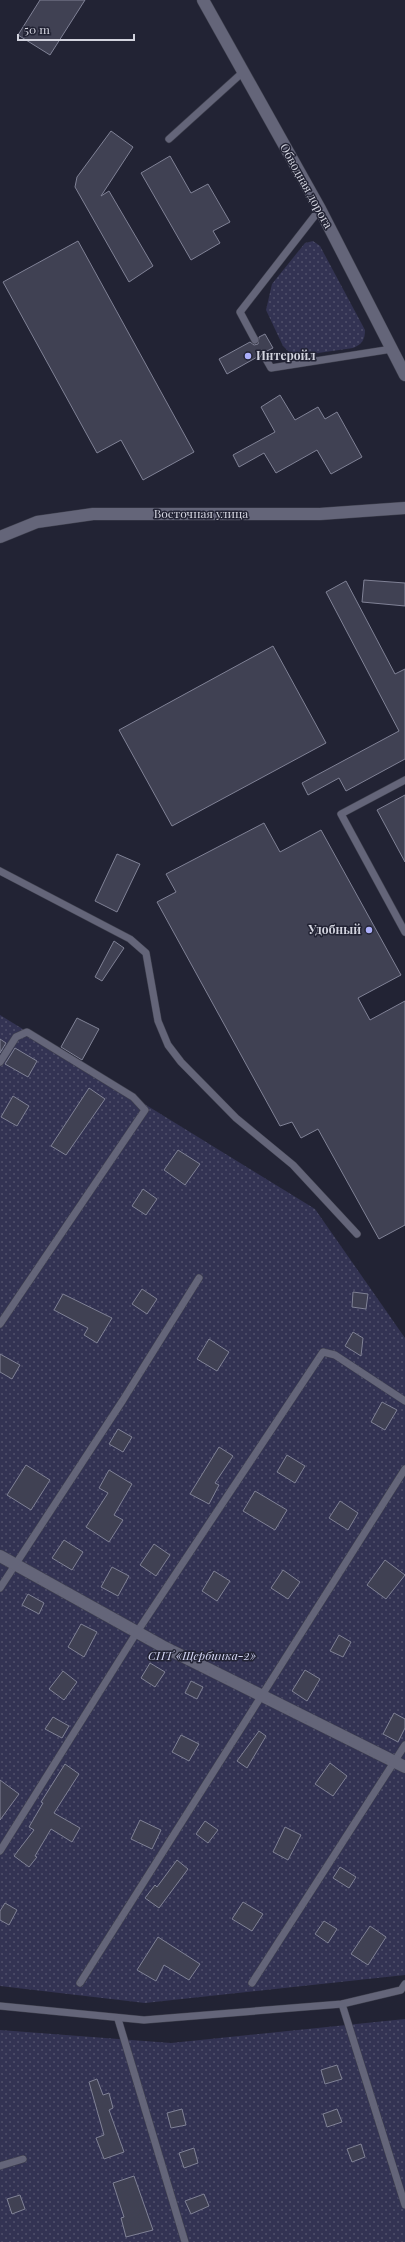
<svg xmlns="http://www.w3.org/2000/svg" width="405" height="2242" font-family="'Playfair Display',serif">
	<style>
		.grass { fill: url(#grass-dots) }
		.building { fill: #404153; stroke: #808296 }
		.lines { fill: none; stroke-linecap: round; stroke-linejoin: round }
		.lane-casing { stroke: #3f404e; stroke-width: 8 }
		.street-casing { stroke: #3f404e; stroke-width: 13 }
		.secondary-casing { stroke: #3f404e; stroke-width: 13 }
		.lane { stroke: #646579; stroke-width: 7 }
		.street { stroke: #646579; stroke-width: 12 }
		.secondary { stroke: #646579; stroke-width: 12 }
		.poi-dot { fill: #acaffb; stroke: #222334; stroke-width: 1.5 }
		.labels { text-anchor: middle; stroke-width: 3; stroke-linejoin: round; paint-order: stroke }
		.street-label { font-size: 12px; fill: #d2d3de; stroke: #222334 }
		.poi-label { font-size: 12px; font-weight: bold; fill: #d2d3de; stroke: #222334; text-anchor: start }
		.park-label { font-size: 12px; font-style: italic; fill: #d5d7f6; stroke: #222334 }
	</style>
	<defs>
		<pattern id="grass-dots" width="8" height="8" patternUnits="userSpaceOnUse"><rect width="8" height="8" fill="#333353"/><path d="M2 2h.1M6 6h.1" fill="none" stroke="#50506b" stroke-width="1.8" stroke-linecap="round"/></pattern>
	</defs>
	<rect width="100%" height="100%" fill="#222334"/>
	<!-- grass -->
	<g class="grass">
		<path d="M313,241L320,246L365,330C365,340 362,344 353,348L297,356L289,352L283,346L266,310L272,284L305,243Z"/>
		<polygon points="0,1015 315,1209 405,1338 405,1975 145,2003 0,1986"/>
		<polygon points="405,2019 405,2242 0,2242 0,2030 171,2043"/>
	</g>
	<!-- building -->
	<g class="building">
		<polygon points="40,0 85,0 50,55 18,35"/>
		<polygon points="111,131 133,147 101,196 109,191 153,266 129,282 75,187 77,177"/>
		<polygon points="170,156 191,193 208,184 230,222 213,231 220,243 191,260 141,173"/>
		<polygon points="78,241 194,452 143,480 121,440 97,453 3,282"/>
		<polygon points="265,334 273,348 267,351 261,350 259,356 227,374 219,359 250,342 254,345 258,344 259,337"/>
		<polygon points="280,395 295,420 318,407 325,419 337,412 362,457 331,474 317,450 276,473 264,453 239,467 233,455 275,432 261,407"/>
		<polygon points="364,580 405,583 405,606 362,602"/>
		<polygon points="346,581 395,674 405,669 405,759 346,791 339,778 308,795 302,783 399,731 326,592"/>
		<polygon points="273,646 326,743 172,826 119,730"/>
		<polygon points="405,795 405,862 377,810"/>
		<polygon points="264,823 280,852 321,830 401,975 358,998 370,1020 405,1001 405,1225 379,1239 318,1129 301,1138 292,1122 280,1126 157,902 176,892 166,874"/>
		<polygon points="117,854 140,864 117,912 95,901"/>
		<polygon points="114,941 124,948 102,981 95,977"/>
		<polygon points="77,1018 99,1029 82,1060 61,1047"/>
		<polygon points="0,1039 6,1043 0,1053"/>
		<polygon points="15,1048 37,1061 28,1077 5,1064"/>
		<polygon points="89,1088 105,1099 66,1155 51,1146"/>
		<polygon points="13,1096 29,1106 17,1126 1,1117"/>
		<polygon points="178,1150 200,1164 185,1185 164,1170"/>
		<polygon points="143,1189 157,1199 146,1215 132,1206"/>
		<polygon points="142,1289 157,1299 147,1314 132,1304"/>
		<polygon points="353,1292 368,1294 366,1309 352,1307"/>
		<polygon points="63,1294 112,1318 97,1343 84,1335 88,1328 54,1310"/>
		<polygon points="353,1332 363,1338 361,1356 345,1346"/>
		<polygon points="209,1339 229,1352 217,1371 197,1359"/>
		<polygon points="0,1354 20,1365 12,1379 0,1372"/>
		<polygon points="382,1402 397,1410 385,1430 371,1422"/>
		<polygon points="118,1429 132,1437 123,1452 109,1444"/>
		<polygon points="219,1447 233,1456 215,1483 219,1485 209,1504 190,1494"/>
		<polygon points="287,1455 305,1466 295,1483 277,1472"/>
		<polygon points="26,1465 50,1480 31,1510 7,1495"/>
		<polygon points="109,1470 132,1484 114,1515 123,1520 109,1542 86,1527 108,1493 99,1488"/>
		<polygon points="255,1491 287,1510 275,1530 243,1511"/>
		<polygon points="340,1501 358,1513 348,1530 329,1518"/>
		<polygon points="64,1540 83,1552 72,1570 52,1558"/>
		<polygon points="154,1544 170,1555 156,1576 140,1565"/>
		<polygon points="385,1560 405,1575 386,1599 367,1585"/>
		<polygon points="112,1567 129,1576 118,1596 101,1587"/>
		<polygon points="283,1570 300,1582 288,1599 271,1588"/>
		<polygon points="214,1571 230,1581 217,1601 202,1591"/>
		<polygon points="28,1594 44,1603 39,1614 22,1605"/>
		<polygon points="81,1624 97,1632 84,1657 68,1647"/>
		<polygon points="339,1635 351,1642 343,1657 330,1651"/>
		<polygon points="150,1663 165,1672 155,1687 141,1678"/>
		<polygon points="305,1670 320,1679 307,1701 292,1691"/>
		<polygon points="63,1671 77,1682 64,1700 49,1689"/>
		<polygon points="191,1681 203,1687 197,1699 185,1693"/>
		<polygon points="394,1713 405,1719 405,1728 398,1742 383,1734"/>
		<polygon points="53,1717 69,1726 62,1738 45,1729"/>
		<polygon points="259,1731 266,1736 247,1768 237,1761"/>
		<polygon points="181,1735 199,1744 189,1761 172,1752"/>
		<polygon points="330,1763 347,1776 333,1796 315,1784"/>
		<polygon points="65,1764 79,1774 54,1813 80,1828 72,1842 51,1829 35,1856 37,1857 29,1867 14,1856 34,1830 29,1827 43,1803 41,1802"/>
		<polygon points="0,1780 19,1794 0,1820"/>
		<polygon points="140,1820 161,1830 152,1849 131,1839"/>
		<polygon points="205,1821 218,1830 208,1843 196,1834"/>
		<polygon points="285,1827 301,1835 288,1860 273,1852"/>
		<polygon points="177,1860 188,1869 159,1908 145,1898 155,1885 157,1887"/>
		<polygon points="340,1867 356,1877 349,1888 333,1878"/>
		<polygon points="243,1902 263,1914 252,1931 232,1919"/>
		<polygon points="5,1903 17,1910 9,1925 0,1920 0,1911"/>
		<polygon points="324,1921 337,1929 328,1943 315,1934"/>
		<polygon points="370,1926 386,1937 368,1965 351,1954"/>
		<polygon points="158,1937 200,1964 189,1980 164,1965 156,1981 137,1970"/>
		<polygon points="337,2065 342,2079 325,2084 321,2070"/>
		<polygon points="97,2079 103,2095 109,2093 113,2108 109,2110 124,2152 104,2159 96,2138 104,2135 89,2082"/>
		<polygon points="182,2109 186,2125 171,2128 167,2113"/>
		<polygon points="337,2109 342,2122 327,2127 323,2114"/>
		<polygon points="361,2144 365,2157 352,2162 347,2149"/>
		<polygon points="194,2148 198,2163 184,2168 179,2153"/>
		<polygon points="134,2176 153,2230 126,2237 121,2218 124,2217 113,2183"/>
		<polygon points="204,2194 209,2206 191,2214 185,2201"/>
		<polygon points="20,2195 25,2209 12,2214 7,2199"/>
	</g>
	<g class="lines">
		<!-- lane casing -->
		<g class="lane-casing">
			<g id="lane">
				<polyline points="169,139 243,72"/>
				<polyline points="255,340 240,312 320,209"/>
				<polyline points="263,354 271,368 392,349"/>
				<polyline points="405,780 341,814 405,932"/>
				<polyline points="0,871 130,939 146,953 158,1021 168,1045 181,1062 236,1118 293,1165 357,1234"/>
				<polyline points="0,1062 16,1037 27,1032 133,1097 145,1110 0,1324"/>
				<polyline points="0,1588 123,1400 199,1278"/>
				<polyline points="0,1851 137,1632 323,1352 335,1355 405,1401"/>
				<polyline points="80,1983 405,1469"/>
				<polyline points="252,1983 405,1745"/>
				<polyline points="342,2004 405,2205"/>
				<polyline points="0,2006 144,2020 342,2004 401,1990 405,1984"/>
				<polyline points="118,2019 185,2242"/>
				<polyline points="0,2166 23,2159"/>
			</g>
		</g>
		<!-- street casing -->
		<g class="street-casing">
			<g id="street">
				<polyline points="0,537 37,522 93,514 320,514 405,508"/>
				<polyline points="0,1556 162,1646 405,1767"/>
			</g>
		</g>
		<!-- secondary casing -->
		<g class="secondary-casing">
			<polyline id="secondary" points="203,0 320,209 405,375"/>
		</g>
		<!-- lane -->
		<use href="#lane" class="lane"/>
		<!-- street -->
		<use href="#street" class="street"/>
		<!-- secondary -->
		<use href="#secondary" class="secondary"/>
	</g>
	<!-- markers -->
	<g class="poi-dot">
		<circle cx="248" cy="356" r="4"/>
		<circle cx="369" cy="930" r="4"/>
	</g>
	<g class="labels">
		<!-- street labels -->
		<g class="street-label">
			<text transform="translate(306 186) rotate(61)" y="4">Обводная дорога</text>
			<text x="201" y="518">Восточная улица</text>
		</g>
		<!-- poi labels -->
		<g class="poi-label">
			<text x="256" y="360">Интеройл</text>
			<text x="361" y="934" text-anchor="end">Удобный</text>
		</g>
		<!-- park labels -->
		<g class="park-label">
			<text x="202" y="1660">СНТ «Щербинка-2»</text>
		</g>
	</g>
	<!-- scale -->
	<path d="M18 34v6h116v-6" fill="none" stroke="#d2d3de" stroke-width="2"/>
	<text x="24" y="34" font-size="12" fill="#d2d3de" stroke="#222334" stroke-width="3" paint-order="stroke">50 m</text>
</svg>
